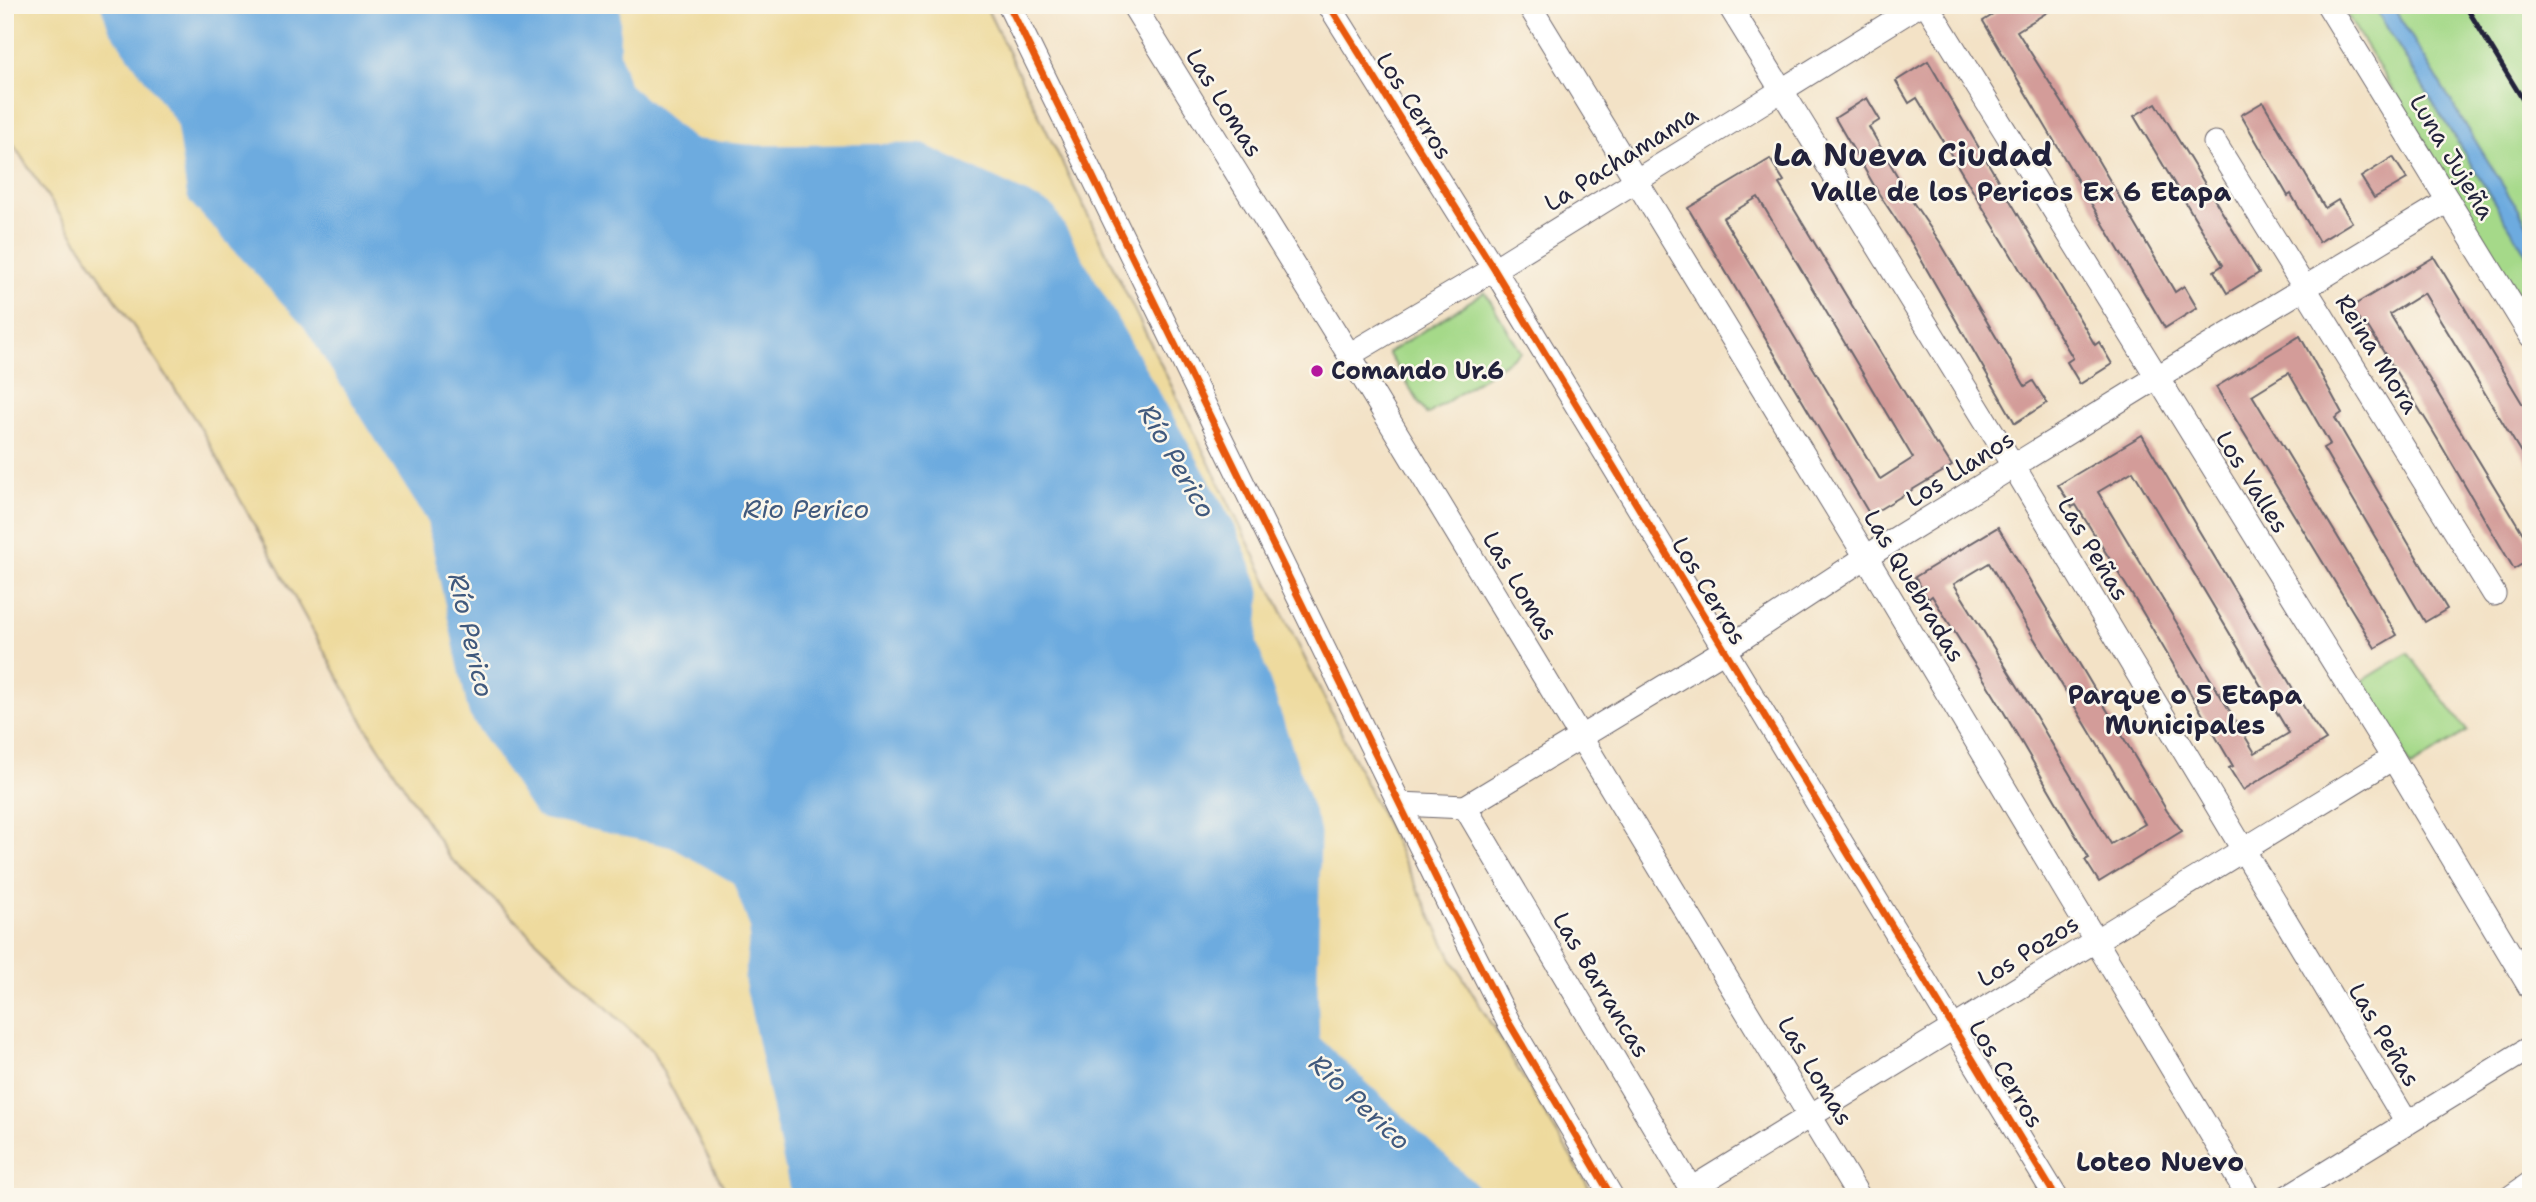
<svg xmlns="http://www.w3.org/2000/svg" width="2536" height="1202" font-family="'Shantell Sans',sans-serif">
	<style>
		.green { fill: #a5d989; stroke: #647e62; stroke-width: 2 }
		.sand { fill: #eeda9e; stroke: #887e6c; stroke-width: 2 }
		.water { fill: #6dabdf; stroke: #48668d; stroke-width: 2 }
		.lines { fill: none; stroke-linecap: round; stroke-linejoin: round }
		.river { stroke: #6dabdf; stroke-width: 37 }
		.building { fill: #d39c99; fill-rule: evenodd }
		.minor-casing { stroke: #6b656c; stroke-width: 25 }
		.minor { stroke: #fff; stroke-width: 23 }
		.rail { stroke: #22223b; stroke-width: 5 }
		.cycleway-casing { stroke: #fbf7ec; stroke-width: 11 }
		.cycleway { stroke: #e8590c; stroke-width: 7 }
		.poi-dot { fill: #b5179e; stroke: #fbf7ec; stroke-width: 2.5 }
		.labels { text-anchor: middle; stroke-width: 5; stroke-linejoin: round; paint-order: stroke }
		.street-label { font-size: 24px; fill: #22223b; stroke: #fbf7ec }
		.poi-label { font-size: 24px; font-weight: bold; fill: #22223b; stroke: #fbf7ec; text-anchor: start }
		.neighbourhood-label { font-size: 26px; font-weight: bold; fill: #22223b; stroke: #fbf7ec }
		.water-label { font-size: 26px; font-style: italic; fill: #40597d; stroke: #fbf7ec }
		.district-label { font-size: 32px; font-weight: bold; fill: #22223b; stroke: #fbf7ec }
	</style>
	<rect width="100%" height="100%" fill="#fbf7ec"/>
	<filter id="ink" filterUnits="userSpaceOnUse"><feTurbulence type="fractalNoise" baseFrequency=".0143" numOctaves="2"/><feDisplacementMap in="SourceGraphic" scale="14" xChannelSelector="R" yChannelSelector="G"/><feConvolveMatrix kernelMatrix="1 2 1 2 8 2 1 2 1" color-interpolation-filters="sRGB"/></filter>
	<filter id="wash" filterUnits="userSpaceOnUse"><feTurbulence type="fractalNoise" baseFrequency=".00686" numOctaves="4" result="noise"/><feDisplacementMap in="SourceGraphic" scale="28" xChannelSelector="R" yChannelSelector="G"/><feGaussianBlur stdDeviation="1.57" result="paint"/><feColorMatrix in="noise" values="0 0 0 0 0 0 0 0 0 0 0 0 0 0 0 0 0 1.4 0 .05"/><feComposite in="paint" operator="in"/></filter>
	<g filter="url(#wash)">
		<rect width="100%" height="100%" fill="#f3e2c6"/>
		<!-- green -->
		<g class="green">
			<polygon points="2341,5 2531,5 2531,316"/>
			<polygon points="1485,292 1521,352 1427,415 1388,353"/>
			<polygon points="2408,653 2467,731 2411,767 2359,683"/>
		</g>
		<!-- sand -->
		<polygon class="sand" points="5,5 985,5 1452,959 1595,1197 729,1197 652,1051 450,858 366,727 200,427 5,132"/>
		<!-- water -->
		<g class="water">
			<polygon points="120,5 602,5 601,53 613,95 686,157 756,164 918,162 1040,220 1218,533 1242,593 1238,644 1302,834 1299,985 1301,1046 1462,1197 810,1197 763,979 769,926 748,870 679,830 548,801 486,707 444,513 319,316 205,191 194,116 126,22"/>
			<polygon points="2373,5 2392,5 2531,231 2531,262"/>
		</g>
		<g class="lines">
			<!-- river -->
			<g class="river">
				<polyline points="120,5 126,22 194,116 205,191 319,316 444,513 486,707 548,801 679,830 748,870 769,926 763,979 810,1197"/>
				<polyline points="602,5 601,54 613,95 686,157 756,164 918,162 1040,220 1218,533 1242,593 1238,644 1302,834 1299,985 1301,1046 1462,1197"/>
			</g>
		</g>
		<g id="blocks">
			<!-- building -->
			<g class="building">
				<polygon points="2009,5 2059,5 2017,31 2089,145 2175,292 2184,286 2197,308 2165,328 1983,21"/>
				<polygon points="1928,61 2095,345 2099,342 2112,364 2080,384 2067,362 2073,358 1917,98 1909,103 1896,81"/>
				<polygon points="1867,98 1880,120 1869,127 1910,198 1940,242 2025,386 2033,381 2047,403 2015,423 1911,242 1879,194 1835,118"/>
				<polygon points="2263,102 2325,208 2338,200 2352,222 2319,242 2291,194 2288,196 2241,115"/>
				<polygon points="2156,103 2259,273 2227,293 2214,271 2223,265 2134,116"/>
				<polygon points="2393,157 2407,179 2374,198 2361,177"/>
				<path d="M1770,159L1784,181L1779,184L1936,445L1938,444L1952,466L1870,515L1688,208ZM1758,197L1913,458L1880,479L1723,218Z"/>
				<polygon points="2434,257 2531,418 2531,469 2424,293 2390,314 2531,547 2531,559 2514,569 2431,428 2368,327 2364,329 2351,307"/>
				<polygon points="2300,336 2342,413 2335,418 2447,609 2425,622 2323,448 2330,444 2289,373 2281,377 2252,395 2397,635 2375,648 2216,387"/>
				<path d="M2142,435L2311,719L2326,740L2243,790L2229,768L2233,766L2139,606L2076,505L2072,507L2058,485ZM2133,471L2289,733L2255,753L2098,492Z"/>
				<path d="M1998,527L2167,811L2182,831L2099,882L2085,860L2089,858L1995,697L1932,596L1928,599L1915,577ZM1989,563L2145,824L2111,844L2025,698L1954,584Z"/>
			</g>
		</g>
	</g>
	<g filter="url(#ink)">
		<use href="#blocks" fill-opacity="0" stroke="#6b656c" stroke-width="2"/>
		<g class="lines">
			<!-- minor casing -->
			<g class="minor-casing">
				<g id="minor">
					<polyline points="1009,5 1451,909 1508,1021 1612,1197"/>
					<polyline points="1133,5 1356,366 1859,1197"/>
					<polyline points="1329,5 1494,269 2056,1197"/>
					<polyline points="1529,5 1866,557 2249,1197"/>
					<polyline points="1729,5 2014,467 2407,1123"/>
					<polyline points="1927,5 2393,758 2531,989"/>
					<polyline points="2328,5 2531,336"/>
					<polyline points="2215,143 2494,594"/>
					<polyline points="1349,355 1494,269 1919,5"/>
					<polyline points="1400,804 1465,807"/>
					<polyline points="1465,807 1691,1189 2393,758"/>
					<polyline points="1465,807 1723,651 1866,557 2156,378 2448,201"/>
					<polyline points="2287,1197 2531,1047"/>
					<polyline points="2511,1197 2531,1183"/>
				</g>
			</g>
			<!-- minor -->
			<use href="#minor" class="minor"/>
			<!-- rail -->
			<polyline class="rail" points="2465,5 2531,113"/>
			<!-- cycleway casing -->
			<g class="cycleway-casing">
				<g id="cycleway">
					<polyline points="1009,5 1451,909 1508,1021 1612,1197"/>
					<polyline points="1329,5 1494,269 2056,1197"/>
				</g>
			</g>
			<!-- cycleway -->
			<use href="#cycleway" class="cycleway"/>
		</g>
	</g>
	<!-- markers -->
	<circle class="poi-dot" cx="1317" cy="371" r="7"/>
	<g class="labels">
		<!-- street labels -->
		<g class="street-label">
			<text transform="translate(1224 103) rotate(58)" y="8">Las Lomas</text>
			<text transform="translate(1414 106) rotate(58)" y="8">Los Cerros</text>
			<text transform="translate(2452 157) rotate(59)" y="8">Luna Jujeña</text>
			<text transform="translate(1621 159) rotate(-32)" y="8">La Pachamama</text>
			<text transform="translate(2377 354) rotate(58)" y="8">Reina Mora</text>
			<text transform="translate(1960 469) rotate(-32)" y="8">Los Llanos</text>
			<text transform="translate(2252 482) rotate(58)" y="8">Los Valles</text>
			<text transform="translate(2093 549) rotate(59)" y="8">Las Peñas</text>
			<text transform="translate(1520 586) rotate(59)" y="8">Las Lomas</text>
			<text transform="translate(1914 586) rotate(59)" y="8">Las Quebradas</text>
			<text transform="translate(1709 591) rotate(59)" y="8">Los Cerros</text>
			<text transform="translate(2028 951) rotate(-32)" y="8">Los Pozos</text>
			<text transform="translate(1601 985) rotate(59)" y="8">Las Barrancas</text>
			<text transform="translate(2384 1035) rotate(59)" y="8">Las Peñas</text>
			<text transform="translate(1815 1071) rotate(59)" y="8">Las Lomas</text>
			<text transform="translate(2006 1074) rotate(59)" y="8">Los Cerros</text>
		</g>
		<!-- poi labels -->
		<g class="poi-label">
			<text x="1331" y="379">Comando Ur.6</text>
		</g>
		<!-- neighbourhood labels -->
		<g class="neighbourhood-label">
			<text x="2021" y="201">Valle de los Pericos Ex 6 Etapa</text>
			<text x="2185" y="704">Parque o 5 Etapa<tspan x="2185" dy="30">Municipales</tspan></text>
			<text x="2160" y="1171">Loteo Nuevo</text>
		</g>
		<!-- water labels -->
		<g class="water-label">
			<text transform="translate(1177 461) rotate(60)" y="9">Río Perico</text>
			<text x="806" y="518">Rio Perico</text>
			<text transform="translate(471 635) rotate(77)" y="9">Río Perico</text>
			<text transform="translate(1360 1102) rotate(43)" y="9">Río Perico</text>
		</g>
		<!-- district labels -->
		<g class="district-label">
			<text x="1913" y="166">La Nueva Ciudad</text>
		</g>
	</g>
	<!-- margin -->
	<rect width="2536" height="1202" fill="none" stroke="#fbf7ec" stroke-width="28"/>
</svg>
